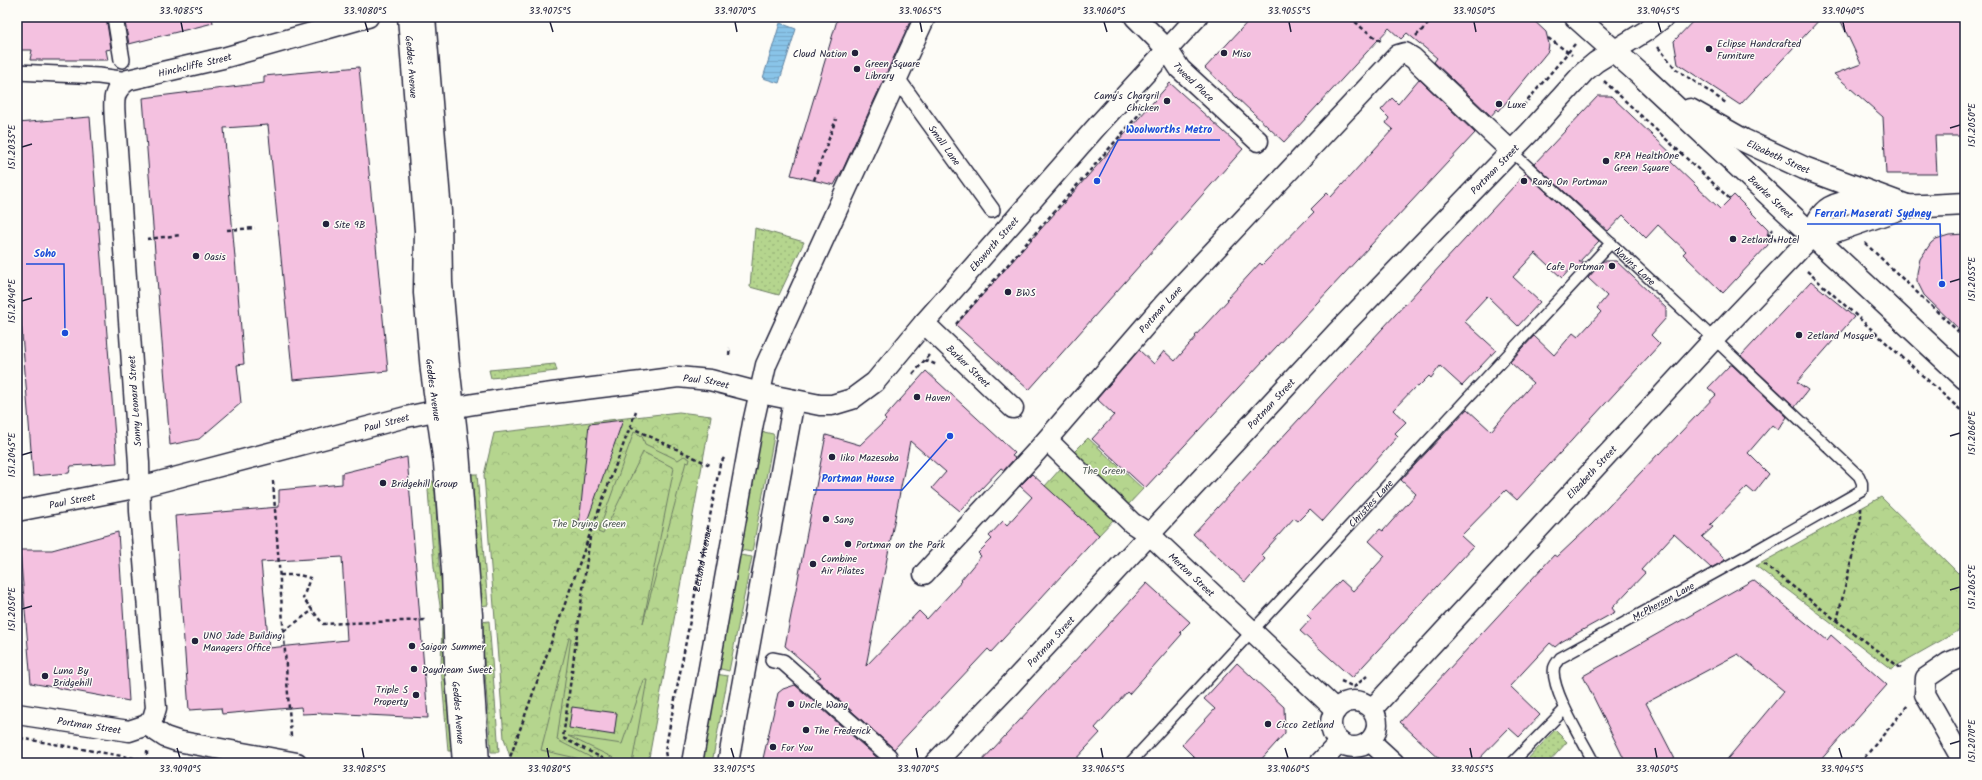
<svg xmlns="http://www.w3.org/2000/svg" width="1982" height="780" font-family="Kalam,sans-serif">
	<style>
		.grass { fill: url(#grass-dots); stroke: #6c7c64 }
		.park { fill: url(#park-crowns); stroke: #6c7c64 }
		.garden { fill: #b5d58e; stroke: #6c7c64 }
		.water { fill: url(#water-rules); stroke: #6083a3 }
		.building { fill: #f4c1e0; stroke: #22223b; fill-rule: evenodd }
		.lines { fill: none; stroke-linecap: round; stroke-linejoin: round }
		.service-casing { stroke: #22223b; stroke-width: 13 }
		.pedestrian-casing { stroke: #22223b; stroke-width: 18 }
		.minor-casing { stroke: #22223b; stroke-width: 23 }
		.secondary-casing { stroke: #22223b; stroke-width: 25 }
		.path { stroke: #22223b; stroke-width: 2.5; stroke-dasharray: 4 3; stroke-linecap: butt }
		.service { stroke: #fdfcf7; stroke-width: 10 }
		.pedestrian { stroke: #fdfcf7; stroke-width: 15 }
		.minor { stroke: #fdfcf7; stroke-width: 20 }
		.secondary { stroke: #fdfcf7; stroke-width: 22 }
		.ticks { fill: none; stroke: #22223b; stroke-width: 1.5 }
		.poi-dot { fill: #22223b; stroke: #fdfcf7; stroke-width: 1.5 }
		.labels { text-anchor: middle; stroke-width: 3; stroke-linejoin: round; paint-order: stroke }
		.poi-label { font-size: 10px; fill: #22223b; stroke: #fdfcf7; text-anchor: start }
		.street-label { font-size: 10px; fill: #22223b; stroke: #fdfcf7 }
		.park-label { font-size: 10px; fill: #4e5854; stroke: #fdfcf7 }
		.leader { fill: none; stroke: #1d4ed8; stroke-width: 1.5 }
		.callout-dot { fill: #1d4ed8; stroke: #fdfcf7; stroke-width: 1.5 }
		.callout-label { font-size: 11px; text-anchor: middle; font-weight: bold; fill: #1d4ed8; stroke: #fdfcf7; stroke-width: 3; stroke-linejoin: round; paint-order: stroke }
		.neatline { fill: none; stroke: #22223b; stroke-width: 1.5 }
		.ticks-label { font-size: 10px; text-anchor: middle; fill: #22223b }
	</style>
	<defs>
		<pattern id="grass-dots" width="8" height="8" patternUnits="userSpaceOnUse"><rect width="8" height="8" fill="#b5d58e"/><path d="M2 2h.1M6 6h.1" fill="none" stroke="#9bb77b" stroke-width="1.8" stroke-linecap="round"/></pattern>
		<pattern id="park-crowns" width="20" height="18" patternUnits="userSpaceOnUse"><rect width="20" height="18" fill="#b5d58e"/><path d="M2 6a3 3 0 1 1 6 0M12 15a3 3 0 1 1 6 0" fill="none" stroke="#9bb77b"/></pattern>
		<pattern id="water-rules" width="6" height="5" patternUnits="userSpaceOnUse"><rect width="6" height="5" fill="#89c4e8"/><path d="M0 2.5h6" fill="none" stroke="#76a8c8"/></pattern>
	</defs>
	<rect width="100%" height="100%" fill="#fdfcf7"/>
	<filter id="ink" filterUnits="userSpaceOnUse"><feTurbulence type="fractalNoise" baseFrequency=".025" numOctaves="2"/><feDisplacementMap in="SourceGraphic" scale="8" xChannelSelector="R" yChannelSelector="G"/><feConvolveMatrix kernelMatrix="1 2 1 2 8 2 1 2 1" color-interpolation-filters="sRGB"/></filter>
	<g filter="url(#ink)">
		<!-- grass -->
		<g class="grass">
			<polygon points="755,228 804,242 779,295 750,287"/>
			<polygon points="555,364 557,371 491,378 489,370"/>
			<polygon points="471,474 477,474 488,605 480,606"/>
			<polygon points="431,481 433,481 435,489 439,564 446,611 441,612 434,567 428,490"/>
			<polygon points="489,621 499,752 491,752 481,622"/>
			<polygon points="444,625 454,751 448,751 441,667 442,626"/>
			<polygon points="1555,730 1567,742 1548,763 1524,763"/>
		</g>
		<!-- park -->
		<g class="park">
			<polygon points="679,412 711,416 648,763 512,763 504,738 484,475 494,433"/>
			<polygon points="1088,438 1143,489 1126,507 1071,455"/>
			<polygon points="1061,468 1115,518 1099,535 1045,486"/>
			<polygon points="1881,497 1958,573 1965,569 1965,627 1891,669 1756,566"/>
		</g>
		<!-- garden -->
		<g class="garden">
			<polygon points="634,432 642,436 645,444 678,460 684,456 690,459 689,463 686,462 643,623 674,468 643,452 603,534 598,532"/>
			<polygon points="764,432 773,434 774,436 752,552 740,550 761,435"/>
			<polygon points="740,555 752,557 729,671 717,668"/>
			<polygon points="569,638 571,638 557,740 598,761 598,763 541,750"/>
			<polygon points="716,674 728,676 712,763 700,763"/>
			<polygon points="644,680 647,680 632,763 624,763 568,736 622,744"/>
		</g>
		<!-- water -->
		<polygon class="water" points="780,23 796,29 779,83 763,78"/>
		<!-- building -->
		<g class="building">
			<polygon points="17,17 106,17 111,49 106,50 108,60 30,60 32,50 17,50"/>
			<polygon points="124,17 212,17 213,23 129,44"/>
			<polygon points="838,17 912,17 843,169 834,185 791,175"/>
			<polygon points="1252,17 1530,17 1546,32 1549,44 1548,51 1499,111 1497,109 1491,116 1434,62 1437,58 1407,33 1401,39 1389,28 1284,142 1205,68"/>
			<polygon points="1697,17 1822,17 1740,105 1678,64 1674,41"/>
			<polygon points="1839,17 1965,17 1965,136 1935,136 1937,174 1886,174 1883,117 1834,74 1861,64"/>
			<polygon points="359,67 388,371 293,380 268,125 224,128 244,364 237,365 241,403 199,439 170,445 143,98 264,83 264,76"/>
			<polygon points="1419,79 1475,133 1145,488 1092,439 1114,415 1097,399 1139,350 1154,364 1164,351 1175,361 1196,337 1195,336 1228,300 1227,299 1260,263 1262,265 1314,212 1311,209 1327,193 1331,197 1393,129 1386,123 1389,118 1381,110 1392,98 1398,104"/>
			<polygon points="1170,83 1243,149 1029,390 956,325"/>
			<polygon points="1598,96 1611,96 1675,157 1671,162 1720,209 1734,195 1768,229 1768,245 1723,293 1683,254 1686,251 1658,225 1646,238 1623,215 1608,231 1534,164"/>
			<polygon points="90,117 117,463 71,466 69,473 33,476 17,268 17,123"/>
			<polygon points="1526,173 1599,241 1579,262 1584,262 1578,269 1574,265 1562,278 1535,253 1513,277 1540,302 1518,326 1487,296 1464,321 1496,350 1462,386 1440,366 1431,378 1429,376 1418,387 1416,386 1393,410 1406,422 1395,433 1398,436 1323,521 1310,509 1298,521 1294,518 1261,555 1265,559 1245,582 1193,534"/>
			<polygon points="1965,234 1965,335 1924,295 1917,281 1917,273 1920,259 1931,243 1936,239 1949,235"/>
			<polygon points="1603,261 1616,261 1666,308 1666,318 1651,335 1660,344 1517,500 1506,490 1461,536 1473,547 1352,678 1300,631 1311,619 1307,615 1341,580 1353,591 1385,556 1369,541 1380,529 1383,531 1416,494 1401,480 1467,409 1491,431 1533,383 1510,362 1534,336 1554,355 1573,333 1578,337 1601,312 1597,308 1607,296 1588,278"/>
			<polygon points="1811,281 1854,317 1797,382 1808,390 1795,407 1741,356"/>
			<polygon points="1730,365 1732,365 1787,417 1778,430 1772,425 1748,453 1769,474 1754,493 1747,487 1710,525 1713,527 1702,537 1726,560 1711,568 1674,534 1641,570 1645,573 1612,608 1615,612 1561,642 1555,647 1550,643 1510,686 1540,715 1519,737 1509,728 1475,763 1444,763 1400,722 1554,555 1557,557 1592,524 1659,453 1660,454 1716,395 1708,388"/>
			<polygon points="926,371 1015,453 1012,456 1015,458 1004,470 1001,468 960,511 932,488 946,472 910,441 866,666 919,611 927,619 962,581 961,580 981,556 978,553 992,539 989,536 1003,521 1007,525 1032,497 1020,486 1032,474 1099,535 991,652 988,649 894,749 816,679 821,677 785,646 826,435 860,445 886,420 884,418"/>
			<polygon points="623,420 585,527 579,526 589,424"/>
			<path d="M407,457L428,718L325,713L302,714L301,707L222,714L221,708L189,710L175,516L279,507V490L342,484V473ZM342,557L347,640L269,648L261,562Z"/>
			<polygon points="118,532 129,701 31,683 20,550 52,550"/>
			<polygon points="1753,580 1827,640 1831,635 1887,685 1818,763 1724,763 1784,691 1738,654 1646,703 1677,763 1626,763 1583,676"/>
			<polygon points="1147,583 1190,622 1180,632 1182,634 1129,694 1127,692 1095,728 1100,733 1072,763 980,763"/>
			<polygon points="1237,663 1284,707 1285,733 1258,763 1200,763 1182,745 1215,709 1204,699"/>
			<polygon points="795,685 882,762 762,763 778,693 783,689"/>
			<polygon points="572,707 617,713 614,735 569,728"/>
		</g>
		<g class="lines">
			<!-- service casing -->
			<g class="service-casing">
				<g id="service">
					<path id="s2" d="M1511,151L1695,321L1859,476L1862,483V490L1753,552L1560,658C1558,661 1554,665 1554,668C1550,689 1584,743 1594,763"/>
					<path id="s3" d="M1130,763L1611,243"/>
					<polyline points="1512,763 1565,709"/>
				</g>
			</g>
			<!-- pedestrian casing -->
			<g class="pedestrian-casing">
				<g id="pedestrian">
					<polyline points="115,17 122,60"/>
					<polyline points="17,72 99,76 128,80"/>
					<path id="s4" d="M898,80L992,210"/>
					<polyline points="773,660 783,662 889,756"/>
				</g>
			</g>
			<!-- minor casing -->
			<g class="minor-casing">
				<g id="minor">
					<path id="s5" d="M408,17L425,231L424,293L431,371L444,464L452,571L455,665L463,763"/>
					<polyline points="425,17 441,212 442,283 449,365 459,451 472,615 473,674 479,763"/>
					<path id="s6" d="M1135,17L1167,49L1180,69L1258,141"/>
					<path id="s7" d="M924,323L1013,408"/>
					<path id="s8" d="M1047,440L1132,523L1149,534L1336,710"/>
					<path id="s9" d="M17,511L140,487L406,417C495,397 588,390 678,377L710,380L760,393L820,405H832L852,399L875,382L924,323L1099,124L1197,17"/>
					<path id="s10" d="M924,574L1037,451L1165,303L1398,55L1405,53L1413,58L1511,151"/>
					<circle cx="1354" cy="724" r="23"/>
					<path id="s11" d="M1372,709L1714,339L1812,236"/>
					<path id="s12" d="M17,714L129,731L147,725L153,718L156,708L140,511L139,463L115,121C114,102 111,91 128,80L223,58L368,17"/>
					<polyline points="147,725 165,737 177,741 297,763"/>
					<polyline points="1370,741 1394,763"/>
					<polyline points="692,763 753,423 766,365 925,17"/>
					<polyline points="728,763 794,400"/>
					<path id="s13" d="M935,763L1010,685L1337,332L1530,132L1584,72L1596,62L1646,31L1664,17"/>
					<polyline points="1320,763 1340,742"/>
					<polyline points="1964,763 1925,694 1926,678 1948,663 1965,656"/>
				</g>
			</g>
			<!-- secondary casing -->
			<g class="secondary-casing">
				<g id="secondary">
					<path id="s14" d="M1576,17L1642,76L1965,378"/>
					<path id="s15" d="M1690,110L1743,140L1804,168L1907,206"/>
					<path d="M1812,236C1816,225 1820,214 1830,208C1852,196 1882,205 1906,206C1926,207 1946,205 1965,204"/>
					<polyline points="1812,236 1829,233 1898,209"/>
				</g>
			</g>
			<!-- path -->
			<g class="path">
				<polyline points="1350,17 1362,28 1382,42"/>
				<polyline points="1416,36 1435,17"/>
				<polyline points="1548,38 1572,55"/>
				<polyline points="1658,47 1676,69 1726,103"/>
				<polyline points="1604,81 1730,199"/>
				<polyline points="1523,106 1575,44"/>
				<polyline points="814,180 836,119"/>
				<polyline points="1773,229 1768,234 1778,242"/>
				<polyline points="227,230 255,228"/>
				<polyline points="147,239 181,235"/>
				<polyline points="1865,243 1965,338"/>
				<polyline points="1807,271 1965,414"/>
				<polyline points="956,324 1141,112"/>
				<polyline points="729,355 730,348"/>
				<polyline points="925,360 937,365"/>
				<polyline points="913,374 929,355"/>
				<polyline points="630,427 710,465"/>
				<polyline points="273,481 291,737"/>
				<polyline points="590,537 563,738 612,763"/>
				<polyline points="1764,564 1837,621 1902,669"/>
				<polyline points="280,575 299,575 310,578 303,598 323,624 427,620"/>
				<polyline points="1837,621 1861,519 1861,508"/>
				<polyline points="284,631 313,610"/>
				<polyline points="1341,681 1354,687 1367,676"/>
				<polyline points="20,738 161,763"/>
				<polyline points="147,751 147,761"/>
				<polyline points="69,763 70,760"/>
				<polyline points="433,763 442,763"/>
				<polyline points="508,763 591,531 636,411"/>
				<path id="s1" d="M667,763L665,751L720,464L724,458"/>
				<polyline points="1860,763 1908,705"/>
			</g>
			<!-- service -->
			<use href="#service" class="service"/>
			<!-- pedestrian -->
			<use href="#pedestrian" class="pedestrian"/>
			<!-- minor -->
			<use href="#minor" class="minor"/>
			<!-- secondary -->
			<use href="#secondary" class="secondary"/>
		</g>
	</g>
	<!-- ticks -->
	<path class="ticks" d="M181,22L183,32M365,22L368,32M550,22L553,32M735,22L737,32M920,22L922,32M1104,22L1107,32M1289,22L1291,32M1474,22L1476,32M1658,22L1661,32M1843,22L1845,32M1950,128L1960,125M22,147L32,144M1950,282L1960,279M22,301L32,298M1950,436L1960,433M22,455L32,452M1950,590L1960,587M22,609L32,606M1950,744L1960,741M177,748L180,758M362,748L364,758M547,748L549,758M731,748L734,758M916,748L918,758M1101,748L1103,758M1285,748L1288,758M1470,748L1472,758M1655,748L1657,758M1839,748L1842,758"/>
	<!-- markers -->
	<g class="poi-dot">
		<circle cx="1709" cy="49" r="4"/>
		<circle cx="855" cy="53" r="4"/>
		<circle cx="1224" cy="53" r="4"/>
		<circle cx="857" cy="69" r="4"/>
		<circle cx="1167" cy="101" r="4"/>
		<circle cx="1499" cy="104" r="4"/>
		<circle cx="1606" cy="161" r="4"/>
		<circle cx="1524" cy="181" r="4"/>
		<circle cx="326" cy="224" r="4"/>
		<circle cx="1733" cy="239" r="4"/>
		<circle cx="196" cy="256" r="4"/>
		<circle cx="1612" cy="266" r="4"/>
		<circle cx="1008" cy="292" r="4"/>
		<circle cx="1799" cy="335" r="4"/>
		<circle cx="917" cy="397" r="4"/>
		<circle cx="832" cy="457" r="4"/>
		<circle cx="383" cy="483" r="4"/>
		<circle cx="826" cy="519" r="4"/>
		<circle cx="848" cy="544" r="4"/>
		<circle cx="813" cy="564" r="4"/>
		<circle cx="195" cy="641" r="4"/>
		<circle cx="412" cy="646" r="4"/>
		<circle cx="414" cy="669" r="4"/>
		<circle cx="45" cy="676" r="4"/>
		<circle cx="416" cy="695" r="4"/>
		<circle cx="791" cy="704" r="4"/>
		<circle cx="1268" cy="724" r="4"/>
		<circle cx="806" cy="730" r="4"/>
		<circle cx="773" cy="747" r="4"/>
	</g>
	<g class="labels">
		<!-- poi labels -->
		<g class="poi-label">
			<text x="1717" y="47">Eclipse Handcrafted<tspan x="1717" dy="12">Furniture</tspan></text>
			<text x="847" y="57" text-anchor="end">Cloud Nation</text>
			<text x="1232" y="57">Miso</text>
			<text x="865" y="67">Green Square<tspan x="865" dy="12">Library</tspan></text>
			<text x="1159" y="99" text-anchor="end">Camy's Chargril<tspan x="1159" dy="12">Chicken</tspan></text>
			<text x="1507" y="108">Luxe</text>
			<text x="1614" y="159">RPA HealthOne<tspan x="1614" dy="12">Green Square</tspan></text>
			<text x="1532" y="185">Rang On Portman</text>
			<text x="334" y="228">Site 9B</text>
			<text x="1741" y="243">Zetland Hotel</text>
			<text x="204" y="260">Oasis</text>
			<text x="1604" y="270" text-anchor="end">Cafe Portman</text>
			<text x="1016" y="296">BWS</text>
			<text x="1807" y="339">Zetland Mosque</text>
			<text x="925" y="401">Haven</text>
			<text x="840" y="461">Iiko Mazesoba</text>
			<text x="391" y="487">Bridgehill Group</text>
			<text x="834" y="523">Sang</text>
			<text x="856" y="548">Portman on the Park</text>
			<text x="821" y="562">Combine<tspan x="821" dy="12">Air Pilates</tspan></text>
			<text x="203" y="639">UNO Jade Building<tspan x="203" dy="12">Managers Office</tspan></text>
			<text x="420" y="650">Saigon Summer</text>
			<text x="422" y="673">Daydream Sweet</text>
			<text x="53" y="674">Luna By<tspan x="53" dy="12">Bridgehill</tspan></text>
			<text x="408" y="693" text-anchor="end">Triple S<tspan x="408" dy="12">Property</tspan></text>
			<text x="799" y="708">Uncle Wang</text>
			<text x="1276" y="728">Cicco Zetland</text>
			<text x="814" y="734">The Frederick</text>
			<text x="781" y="751">For You</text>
		</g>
		<!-- street labels -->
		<g class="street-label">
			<text dy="4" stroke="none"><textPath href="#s12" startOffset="855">Hinchcliffe Street</textPath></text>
			<text dy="4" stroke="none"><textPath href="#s5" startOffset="50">Geddes Avenue</textPath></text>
			<text dy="4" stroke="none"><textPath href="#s6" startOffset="88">Tweed Place</textPath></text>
			<text dy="4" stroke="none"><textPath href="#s4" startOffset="80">Small Lane</textPath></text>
			<text dy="4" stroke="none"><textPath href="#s15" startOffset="100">Elizabeth Street</textPath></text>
			<text dy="4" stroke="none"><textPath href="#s13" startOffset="816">Portman Street</textPath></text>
			<text dy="4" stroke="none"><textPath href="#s14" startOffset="265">Bourke Street</textPath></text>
			<text dy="4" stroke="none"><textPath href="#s9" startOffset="1064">Ebsworth Street</textPath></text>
			<text dy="4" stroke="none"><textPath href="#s2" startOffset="169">Navins Lane</textPath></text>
			<text dy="4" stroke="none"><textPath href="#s10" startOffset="355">Portman Lane</textPath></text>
			<text dy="4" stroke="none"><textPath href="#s7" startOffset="62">Barker Street</textPath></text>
			<text dy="4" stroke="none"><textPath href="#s9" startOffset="704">Paul Street</textPath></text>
			<text dy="4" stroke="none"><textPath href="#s5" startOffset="374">Geddes Avenue</textPath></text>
			<text transform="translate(134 401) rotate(-94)" y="4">Sonny Leonard Street</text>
			<text dy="4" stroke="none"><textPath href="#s13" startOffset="492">Portman Street</textPath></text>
			<text dy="4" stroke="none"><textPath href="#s9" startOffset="380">Paul Street</textPath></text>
			<text dy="4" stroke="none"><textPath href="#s11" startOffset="323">Elizabeth Street</textPath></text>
			<text dy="4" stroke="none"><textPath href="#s9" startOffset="56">Paul Street</textPath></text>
			<text dy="4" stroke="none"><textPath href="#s3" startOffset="354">Christies Lane</textPath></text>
			<text dy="4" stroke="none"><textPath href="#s1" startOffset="207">Zetland Avenue</textPath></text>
			<text dy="4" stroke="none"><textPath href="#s8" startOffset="198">Merton Street</textPath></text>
			<text transform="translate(1663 601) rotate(-29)" y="4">McPherson Lane</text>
			<text dy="4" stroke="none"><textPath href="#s13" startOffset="168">Portman Street</textPath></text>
			<text dy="4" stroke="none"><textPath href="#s5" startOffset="698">Geddes Avenue</textPath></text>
			<text dy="4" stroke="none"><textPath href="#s12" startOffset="73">Portman Street</textPath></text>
		</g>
		<!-- park labels -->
		<g class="park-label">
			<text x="1104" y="474">The Green</text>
			<text x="589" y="527">The Drying Green</text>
		</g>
	</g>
	<!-- callouts -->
	<path class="leader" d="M1097 181L1118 140H1220M1942 284L1940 224H1807M65 333L64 264H26M950 436L902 490H813"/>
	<g class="callout-dot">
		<circle cx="1097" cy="181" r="4"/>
		<circle cx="1942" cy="284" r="4"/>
		<circle cx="65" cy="333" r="4"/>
		<circle cx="950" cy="436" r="4"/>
	</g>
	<g class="callout-label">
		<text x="1169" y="133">Woolworths Metro</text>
		<text x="1873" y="217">Ferrari Maserati Sydney</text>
		<text x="45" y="257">Soho</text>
		<text x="858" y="482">Portman House</text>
	</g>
	<!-- margin -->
	<rect width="1982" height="780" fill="none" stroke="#fdfcf7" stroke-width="44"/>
	<rect x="22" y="22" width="1938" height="736" class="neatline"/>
	<g class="ticks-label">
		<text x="181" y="14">33.9085°S</text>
		<text x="365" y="14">33.9080°S</text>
		<text x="550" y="14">33.9075°S</text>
		<text x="735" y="14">33.9070°S</text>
		<text x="920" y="14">33.9065°S</text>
		<text x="1104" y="14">33.9060°S</text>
		<text x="1289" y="14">33.9055°S</text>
		<text x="1474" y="14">33.9050°S</text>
		<text x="1658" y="14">33.9045°S</text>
		<text x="1843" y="14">33.9040°S</text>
		<text transform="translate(1971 125) rotate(-90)" y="4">151.2050°E</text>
		<text transform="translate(11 147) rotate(-90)" y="4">151.2035°E</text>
		<text transform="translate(1971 279) rotate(-90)" y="4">151.2055°E</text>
		<text transform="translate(11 301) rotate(-90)" y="4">151.2040°E</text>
		<text transform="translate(1971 433) rotate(-90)" y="4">151.2060°E</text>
		<text transform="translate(11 455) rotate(-90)" y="4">151.2045°E</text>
		<text transform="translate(1971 587) rotate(-90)" y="4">151.2065°E</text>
		<text transform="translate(11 609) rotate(-90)" y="4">151.2050°E</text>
		<text transform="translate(1971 741) rotate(-90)" y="4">151.2070°E</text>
		<text x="180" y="772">33.9090°S</text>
		<text x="364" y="772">33.9085°S</text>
		<text x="549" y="772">33.9080°S</text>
		<text x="734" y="772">33.9075°S</text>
		<text x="918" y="772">33.9070°S</text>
		<text x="1103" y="772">33.9065°S</text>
		<text x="1288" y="772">33.9060°S</text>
		<text x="1472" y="772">33.9055°S</text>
		<text x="1657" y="772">33.9050°S</text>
		<text x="1842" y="772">33.9045°S</text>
	</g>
</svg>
